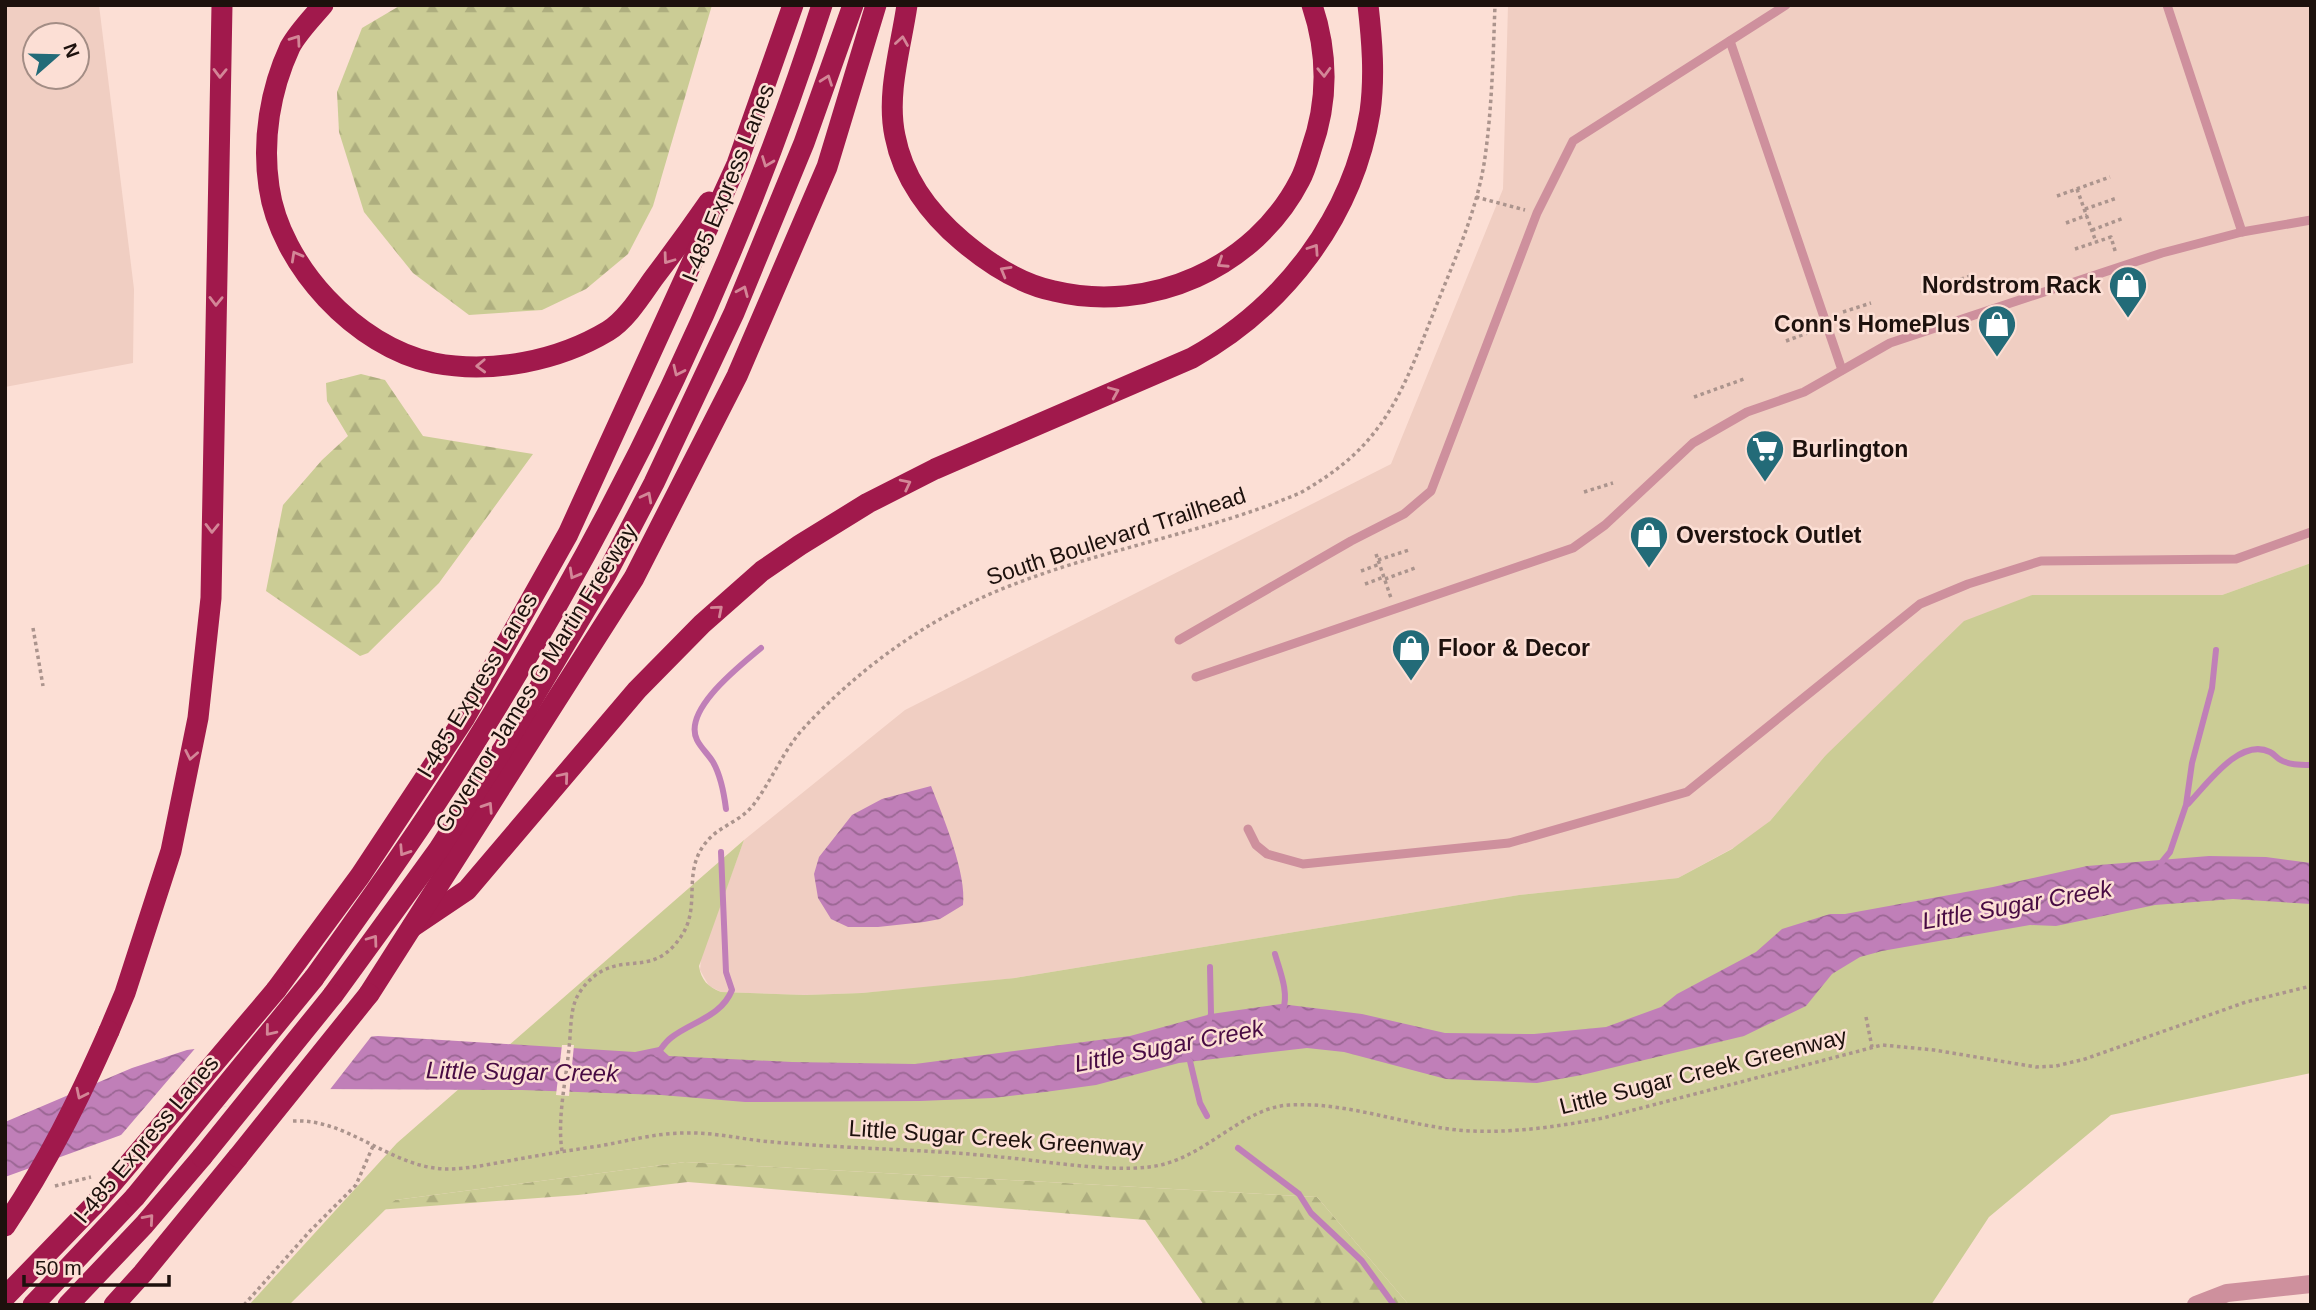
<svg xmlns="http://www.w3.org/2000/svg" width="2316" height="1310" font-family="Helvetica,sans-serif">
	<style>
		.built { fill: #f0cec2; fill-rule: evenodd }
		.forest { fill: url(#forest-firs) }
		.park { fill: #cbcc95 }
		.water { fill: url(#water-waves) }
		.pier { fill: #fcdfd5 }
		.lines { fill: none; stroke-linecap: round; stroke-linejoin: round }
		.stream { stroke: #c07fb8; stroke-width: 6 }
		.path { stroke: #ab948d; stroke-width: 3.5; stroke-dasharray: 3.5 3.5; stroke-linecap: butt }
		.lane { stroke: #ce909d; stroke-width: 9 }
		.street { stroke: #ce909d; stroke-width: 18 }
		.highway { stroke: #a1194c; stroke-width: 21 }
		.highway-bridge { stroke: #a1194c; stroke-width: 21 }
		.oneway { stroke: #d38697 }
		.labels { text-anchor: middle; stroke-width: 5; stroke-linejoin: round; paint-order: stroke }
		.street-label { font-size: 23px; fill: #1d110d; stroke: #fcdfd5 }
		.poi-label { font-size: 23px; font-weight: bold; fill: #1d110d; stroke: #fcdfd5; text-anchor: start }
		.water-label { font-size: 24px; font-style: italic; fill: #480b43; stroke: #fcdfd5 }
	</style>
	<defs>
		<pattern id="forest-firs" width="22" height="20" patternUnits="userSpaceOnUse" patternTransform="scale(1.75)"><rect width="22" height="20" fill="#cbcc95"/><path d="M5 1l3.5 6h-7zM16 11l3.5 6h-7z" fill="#aeae7f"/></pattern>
		<pattern id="water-waves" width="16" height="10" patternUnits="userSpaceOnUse" patternTransform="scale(1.75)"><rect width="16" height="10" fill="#c07fb8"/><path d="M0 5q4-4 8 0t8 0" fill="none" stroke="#9b6794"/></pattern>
	</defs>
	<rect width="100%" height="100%" fill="#fcdfd5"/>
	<!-- built -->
	<g class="built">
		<path d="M5,5H99L134,289L133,363L5,387ZM35,35H77V77H35Z"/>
		<polygon points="1508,5 2311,5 2311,563 2222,595 2032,595 1825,756 1770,821 1746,841 1678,878 1519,895 1015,978 953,985 862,993 805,995 721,992 709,986 700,970 701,957 744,840 905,710 1391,464 1503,189"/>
	</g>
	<!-- forest -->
	<g class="forest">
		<polygon points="401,5 712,5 653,206 628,254 586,289 542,310 469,315 413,273 364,212 339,132 337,92 362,28"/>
		<polygon points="361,374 385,380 423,436 533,454 439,583 368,653 360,656 266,591 283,505 322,460 348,436 327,401 326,383"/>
		<polygon points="685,1162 1317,1197 1409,1305 1204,1305 1145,1220 688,1182 578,1195 377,1210 395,1200"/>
	</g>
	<!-- park -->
	<path class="park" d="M2311,563V1073L2111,1115L1989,1217L1931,1305H1409L1317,1197L685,1162L395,1200L289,1305H249L397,1143L744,840L699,966C701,980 708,987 721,992L805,995L862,993L1015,978L1519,895L1678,878L1732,849L1770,821L1825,756L1964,621L2032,595H2222Z"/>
	<!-- water -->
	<g class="water">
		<path d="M931,786C943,816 967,874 963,905L940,919L924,922L878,927H848L831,919L818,898L814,874L819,857L852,815L882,799Z"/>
		<polygon points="2209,856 2266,857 2311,863 2311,904 2233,899 2155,905 2056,926 2030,925 1882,951 1860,957 1832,974 1806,1006 1744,1036 1582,1075 1537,1083 1446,1079 1344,1052 1307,1048 1179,1063 1096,1085 1045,1092 993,1098 920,1101 745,1102 661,1095 522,1090 316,1089 283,1092 146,1126 5,1177 5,1122 132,1068 187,1050 240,1043 318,1041 378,1036 635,1052 659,1047 669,1056 792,1062 915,1064 1130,1036 1211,1014 1281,1004 1362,1014 1445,1033 1534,1034 1606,1027 1661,1007 1677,994 1756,952 1782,929 1830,914 1845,914 1993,887 2087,866"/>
	</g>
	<!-- pier -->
	<g class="pier">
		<polygon points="374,1033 328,1092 283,1095 223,1107 116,1141 198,1045 240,1040 317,1038"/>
		<polygon points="562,1045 574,1045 569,1096 556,1095"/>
	</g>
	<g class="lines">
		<!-- stream -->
		<g class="stream">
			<path d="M2188,804C2207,784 2240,737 2270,752C2274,754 2276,757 2279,759C2288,765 2300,765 2311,765"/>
			<path d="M726,809C724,793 721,776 713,762C708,754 701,748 697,740C682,710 741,665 761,648"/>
			<polyline points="2161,863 2170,852 2186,805 2192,763 2212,688 2216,650"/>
			<path d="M1275,954C1280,972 1289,992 1283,1010"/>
			<polyline points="1209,1020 1211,1014 1210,967"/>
			<path d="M657,1054C662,1048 665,1042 672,1037C693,1021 721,1017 732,990L726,972L721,852"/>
			<polyline points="1185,1056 1190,1061 1200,1103 1207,1116"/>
			<polyline points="1238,1148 1299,1194 1311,1213 1362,1261 1394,1305"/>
		</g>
		<!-- path -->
		<g class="path">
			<polyline points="2077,189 2096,242"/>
			<polyline points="2057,196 2110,177"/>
			<polyline points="1476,197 1525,210"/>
			<polyline points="2085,209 2117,198"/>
			<polyline points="2066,223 2087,215"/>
			<polyline points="2092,230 2124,218"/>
			<polyline points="2075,249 2111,237 2116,254"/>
			<polyline points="1921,293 1973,275"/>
			<polyline points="1843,312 1871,303"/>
			<polyline points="1786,341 1807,333"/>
			<polyline points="1694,397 1744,379"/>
			<polyline points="1584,492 1613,483"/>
			<polyline points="1376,554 1391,598"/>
			<polyline points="1378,560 1409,550"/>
			<polyline points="1361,571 1380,564"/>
			<polyline points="1385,579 1415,568"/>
			<polyline points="1365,584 1384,577"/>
			<polyline points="33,628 43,686"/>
			<polyline points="1866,1017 1872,1047"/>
			<path d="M293,1121C348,1118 391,1168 446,1169C470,1169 495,1163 519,1159C546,1154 572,1150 599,1146C628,1141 656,1133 685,1133C715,1132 744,1140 773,1142C849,1149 925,1149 1001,1157C1045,1161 1106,1172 1149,1167C1204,1161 1240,1108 1289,1105C1339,1102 1387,1119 1436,1127C1489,1137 1551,1128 1603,1118L1882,1045L1934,1050L2036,1067L2056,1066L2085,1059L2246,1002L2311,986"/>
			<path d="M562,1151C557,1118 566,1081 569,1048C571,1032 570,1013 576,999C581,988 591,977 602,971C630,956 655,974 680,938C702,908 682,875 704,845C717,826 741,822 754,804C772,780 782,753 802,730C856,671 923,622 997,591C1095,550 1203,534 1300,493C1330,476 1357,456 1377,429C1403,395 1417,354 1433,314C1452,265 1475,217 1484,164C1492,112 1493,58 1495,5"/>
			<polyline points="55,1186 91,1177"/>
			<polyline points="244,1305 310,1231 356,1185 373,1146"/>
		</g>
		<!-- lane -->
		<g class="lane">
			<polyline points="2167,5 2242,232"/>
			<polyline points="1730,41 1842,370"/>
			<polyline points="1179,640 1351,541 1404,514 1431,491 1537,213 1573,141 1786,5"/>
			<polyline points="1196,677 1573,548 1605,525 1693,443 1747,412 1804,392 1890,343 2162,253 2242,232 2311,220"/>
			<polyline points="1248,829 1256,845 1267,854 1303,864 1509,843 1687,792 1920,604 1968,584 2041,561 2236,559 2311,532"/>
		</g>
		<!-- street -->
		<polyline class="street" points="2196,1305 2227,1293 2311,1284"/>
		<!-- highway -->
		<g class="highway">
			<path d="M323,5C312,18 298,32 290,47C270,90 262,140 269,187C280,265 356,347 434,363C492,374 558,361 608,331C626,320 641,296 653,279C672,254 691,228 709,202"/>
			<path d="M907,5C901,47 886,94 895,136C903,178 930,214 962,241C988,263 1020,284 1054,291C1150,314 1255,268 1300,180C1305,171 1308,160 1311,150C1328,103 1328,53 1312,5"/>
			<path d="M412,927L467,890L637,690L702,624L762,571L800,545L868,503L935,469L1192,358C1284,307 1353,217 1370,112C1375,76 1372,40 1368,5"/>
			<path d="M314,978C372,897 430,816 482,731C624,504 740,260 822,5"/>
			<polyline points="276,990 360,876 464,719 568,534 737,164 793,5"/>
			<polyline points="369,994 634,578 737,376 827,167 876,5"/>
			<polyline points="333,995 439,849 503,749 606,575 654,483 734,313 804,143 853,5"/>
			<polyline points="109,1031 125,993 171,851 198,718 211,598 222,5"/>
			<polyline points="5,1297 94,1205"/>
			<polyline points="33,1305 135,1197"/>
			<polyline points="68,1305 144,1225 202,1157"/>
			<polyline points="114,1305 143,1273 238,1157"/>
		</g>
		<!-- highway-bridge -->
		<g class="highway-bridge">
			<polyline points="202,1157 333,995"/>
			<polyline points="238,1157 369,994"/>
			<polyline points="135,1197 314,978"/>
			<polyline points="94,1205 276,990"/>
			<path d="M5,1226C47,1164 79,1099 109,1031"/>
		</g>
	</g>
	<!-- one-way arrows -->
	<defs><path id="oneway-chevron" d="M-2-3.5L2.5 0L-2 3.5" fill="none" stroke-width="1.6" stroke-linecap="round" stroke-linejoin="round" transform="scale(1.75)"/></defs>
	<g class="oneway">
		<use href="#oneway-chevron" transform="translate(296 40) rotate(-55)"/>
		<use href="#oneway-chevron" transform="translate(902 41) rotate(-81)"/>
		<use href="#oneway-chevron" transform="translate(1324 72) rotate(88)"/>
		<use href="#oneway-chevron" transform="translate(220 73) rotate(91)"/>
		<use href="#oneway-chevron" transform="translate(827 80) rotate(-70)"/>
		<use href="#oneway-chevron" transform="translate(767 162) rotate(111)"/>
		<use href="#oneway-chevron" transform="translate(1314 249) rotate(-56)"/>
		<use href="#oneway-chevron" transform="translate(296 256) rotate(-119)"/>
		<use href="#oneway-chevron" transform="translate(668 259) rotate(126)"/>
		<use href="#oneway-chevron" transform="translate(1222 263) rotate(147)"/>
		<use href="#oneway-chevron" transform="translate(1005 271) rotate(-150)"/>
		<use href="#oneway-chevron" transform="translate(743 291) rotate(-67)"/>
		<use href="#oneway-chevron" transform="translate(216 301) rotate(91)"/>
		<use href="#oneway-chevron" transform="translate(481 366) rotate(178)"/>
		<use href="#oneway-chevron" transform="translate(678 371) rotate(115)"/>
		<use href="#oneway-chevron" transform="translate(1114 392) rotate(-23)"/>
		<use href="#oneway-chevron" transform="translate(906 484) rotate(-27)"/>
		<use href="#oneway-chevron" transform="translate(647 497) rotate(-62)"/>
		<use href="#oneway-chevron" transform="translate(212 528) rotate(91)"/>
		<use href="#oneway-chevron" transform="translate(574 574) rotate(119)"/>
		<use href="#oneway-chevron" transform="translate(718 610) rotate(-41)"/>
		<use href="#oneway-chevron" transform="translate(191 755) rotate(101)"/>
		<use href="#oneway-chevron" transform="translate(564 777) rotate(-50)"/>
		<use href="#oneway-chevron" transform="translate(488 807) rotate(-57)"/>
		<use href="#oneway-chevron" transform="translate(404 851) rotate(123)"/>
		<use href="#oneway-chevron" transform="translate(373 940) rotate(-54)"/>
		<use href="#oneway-chevron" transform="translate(270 1031) rotate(129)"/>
		<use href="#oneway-chevron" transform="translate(81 1094) rotate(116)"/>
		<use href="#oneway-chevron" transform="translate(149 1219) rotate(-49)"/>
	</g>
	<!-- icons -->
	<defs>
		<g id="shop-pin" transform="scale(2.0125)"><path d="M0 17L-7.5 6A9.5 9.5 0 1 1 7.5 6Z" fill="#236b78" stroke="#fcdfd5"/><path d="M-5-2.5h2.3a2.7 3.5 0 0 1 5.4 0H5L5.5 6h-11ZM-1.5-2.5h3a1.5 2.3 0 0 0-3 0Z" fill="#fff"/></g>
		<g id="supermarket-pin" transform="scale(2.0125)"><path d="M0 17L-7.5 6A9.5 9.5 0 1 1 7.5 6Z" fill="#236b78" stroke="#fcdfd5"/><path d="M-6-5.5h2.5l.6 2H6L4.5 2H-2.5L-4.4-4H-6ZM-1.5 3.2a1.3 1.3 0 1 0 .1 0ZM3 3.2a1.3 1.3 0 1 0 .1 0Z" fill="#fff"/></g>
	</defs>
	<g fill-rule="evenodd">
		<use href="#shop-pin" x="2128" y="285"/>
		<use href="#shop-pin" x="1997" y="324"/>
		<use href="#supermarket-pin" x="1765" y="449"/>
		<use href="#shop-pin" x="1649" y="535"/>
		<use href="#shop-pin" x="1411" y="648"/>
	</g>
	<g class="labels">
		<!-- street labels -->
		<g class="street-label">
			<text transform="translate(728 183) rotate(-68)" y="8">I-485 Express Lanes</text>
			<text transform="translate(1116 536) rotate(-18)" y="8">South Boulevard Trailhead</text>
			<text transform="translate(536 678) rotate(-58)" y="8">Governor James G Martin Freeway</text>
			<text transform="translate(477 685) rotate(-59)" y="8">I-485 Express Lanes</text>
			<text transform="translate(1703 1071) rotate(-14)" y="8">Little Sugar Creek Greenway</text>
			<text transform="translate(996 1138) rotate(4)" y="8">Little Sugar Creek Greenway</text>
			<text transform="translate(146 1139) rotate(-50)" y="8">I-485 Express Lanes</text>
		</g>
		<!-- poi labels -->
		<g class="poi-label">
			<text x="2101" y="293" text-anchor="end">Nordstrom Rack</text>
			<text x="1970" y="332" text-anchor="end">Conn's HomePlus</text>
			<text x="1792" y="457">Burlington</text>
			<text x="1676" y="543">Overstock Outlet</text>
			<text x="1438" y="656">Floor &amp; Decor</text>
		</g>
		<!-- water labels -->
		<g class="water-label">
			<text transform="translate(2017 905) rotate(-10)" y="8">Little Sugar Creek</text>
			<text transform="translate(1169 1046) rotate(-11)" y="8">Little Sugar Creek</text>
			<text transform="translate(522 1072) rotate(1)" y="8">Little Sugar Creek</text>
		</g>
	</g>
	<!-- border -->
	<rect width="2316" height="1310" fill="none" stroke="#1d110d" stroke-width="14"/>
	<!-- north arrow -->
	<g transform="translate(56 56) rotate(70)"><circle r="33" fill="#fcdfd5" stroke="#a38d85" stroke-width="2"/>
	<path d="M0-5L12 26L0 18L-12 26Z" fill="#236b78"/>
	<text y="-10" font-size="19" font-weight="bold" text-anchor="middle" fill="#1d110d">N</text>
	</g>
	<!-- scale -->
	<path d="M24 1275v10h145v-10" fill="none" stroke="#1d110d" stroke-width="3.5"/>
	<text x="35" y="1275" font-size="21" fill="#1d110d" stroke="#fcdfd5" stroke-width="5" paint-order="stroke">50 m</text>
</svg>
